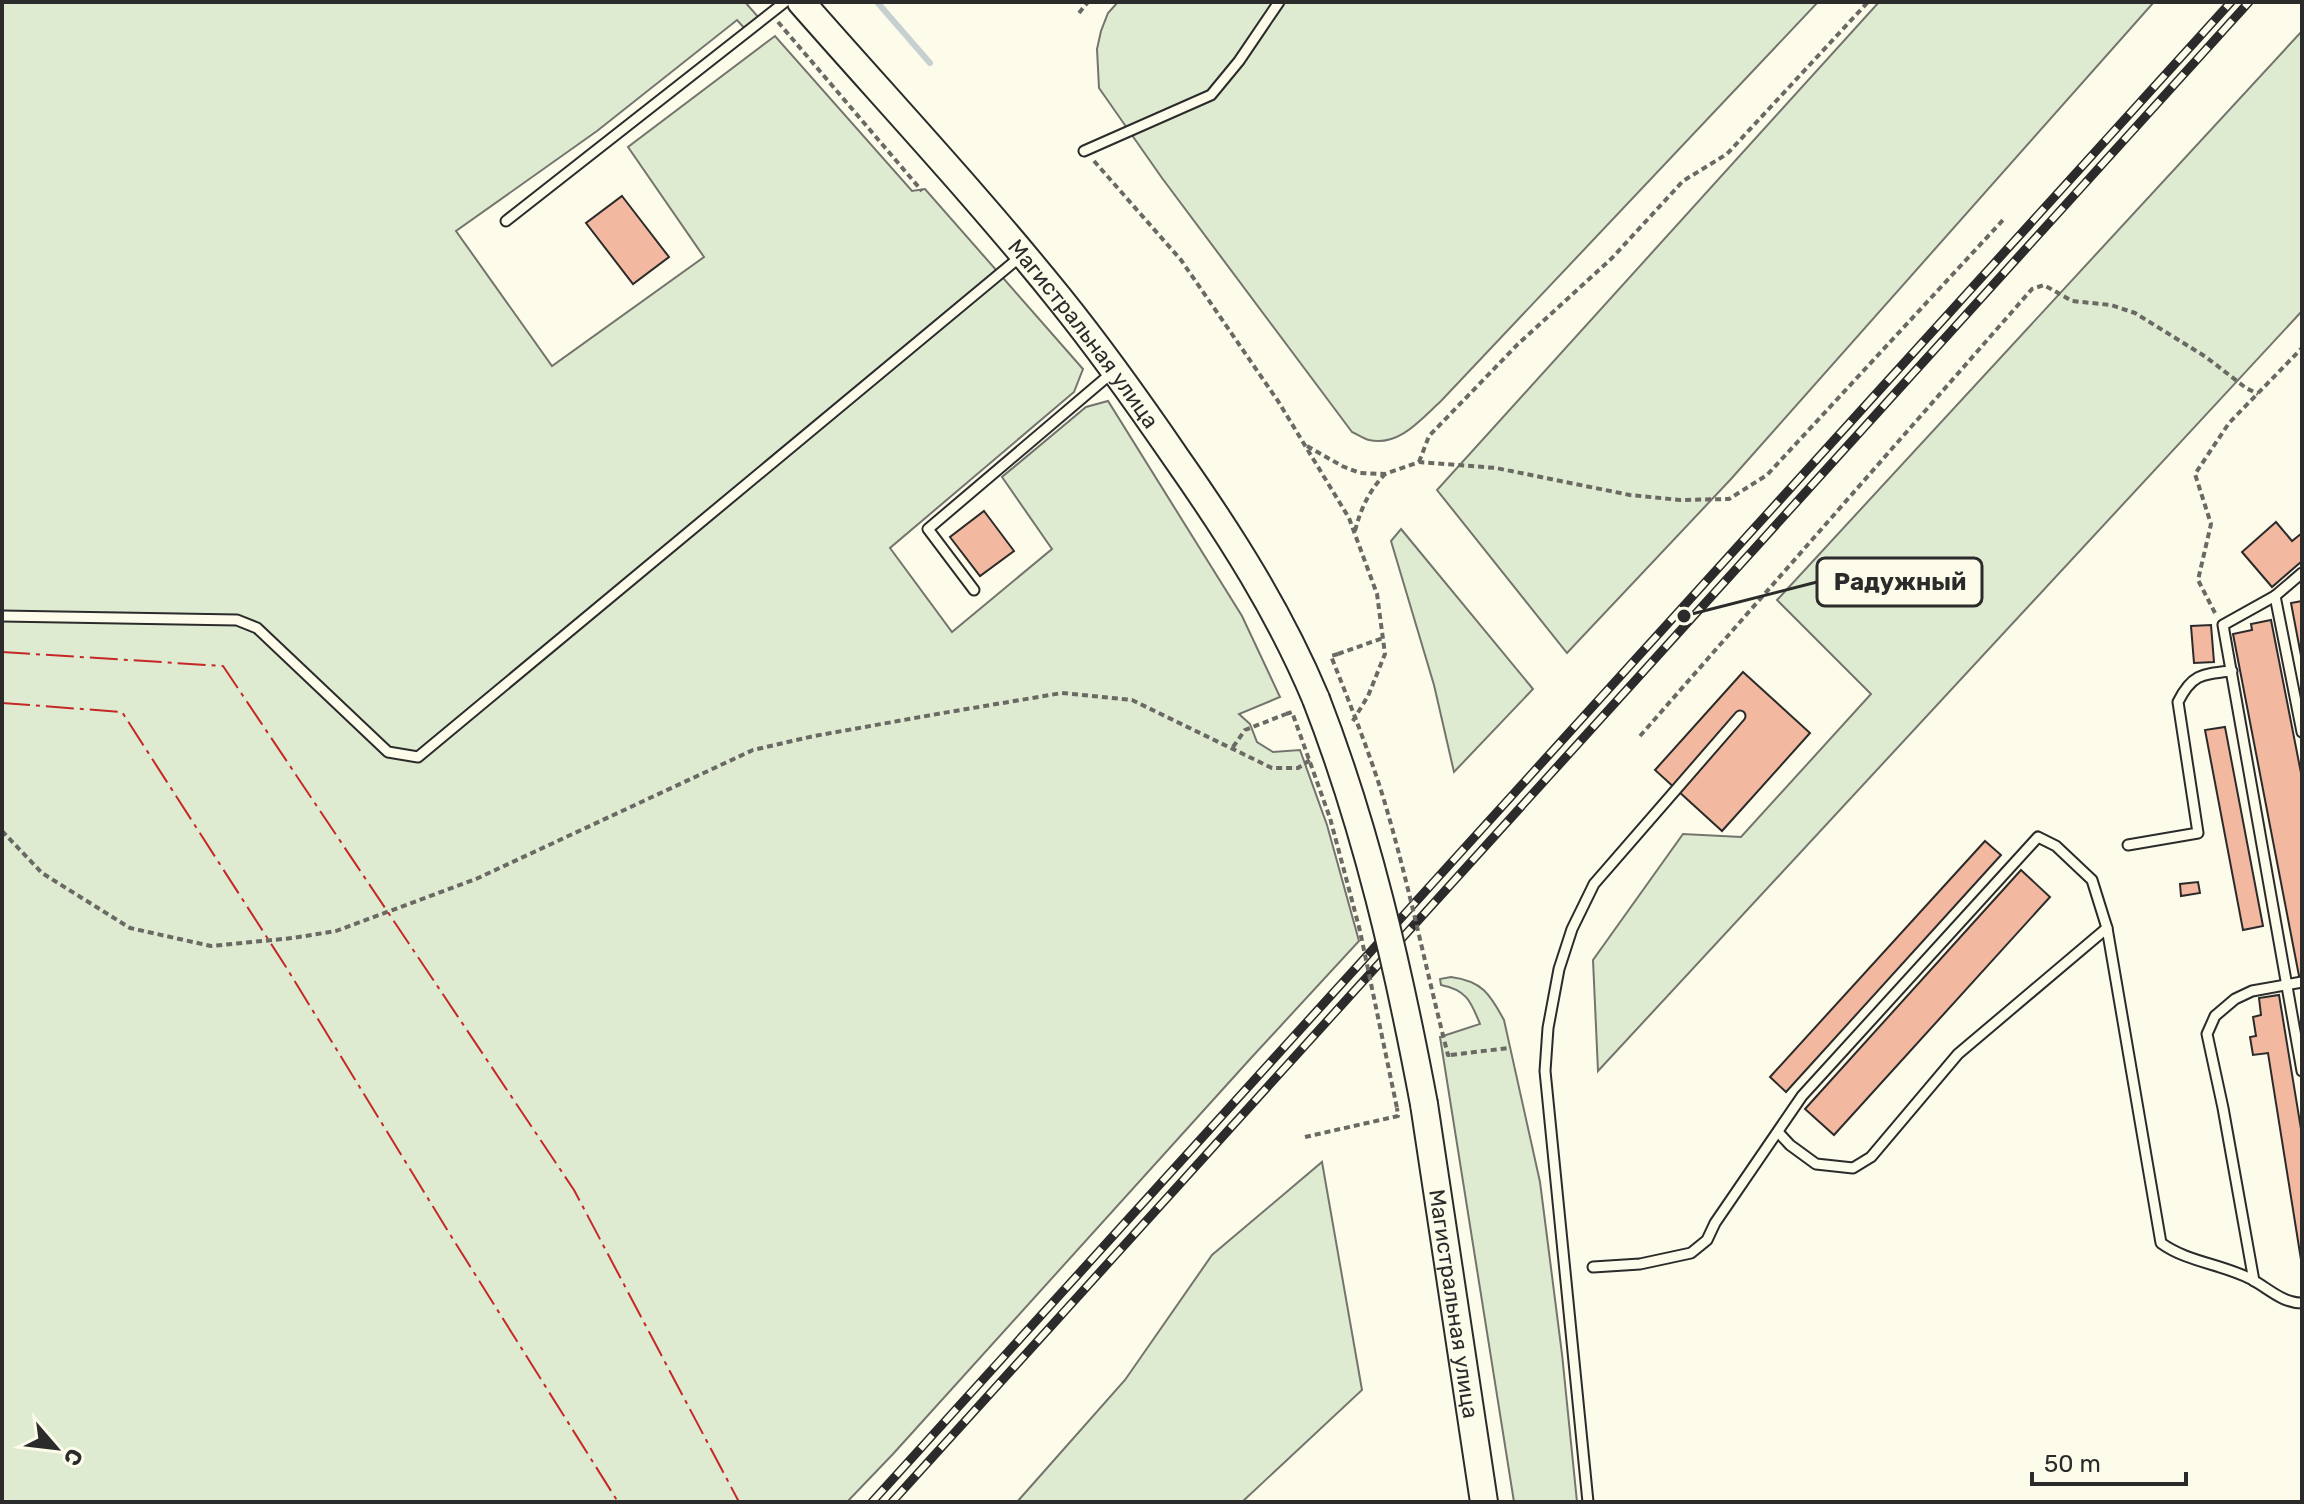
<svg xmlns="http://www.w3.org/2000/svg" width="2304" height="1504" font-family="Rubik,sans-serif">
	<style>
		.green { fill: #deebd1; stroke: #74746e; stroke-width: 2 }
		.lines { fill: none; stroke-linecap: round; stroke-linejoin: round }
		.stream { stroke: #c7d0d0; stroke-width: 6 }
		.building { fill: #f2b8a0; stroke: #2b2b2b; stroke-width: 2 }
		.service-casing { stroke: #2b2b2b; stroke-width: 13 }
		.secondary-casing { stroke: #2b2b2b; stroke-width: 30 }
		.path { stroke: #6a6964; stroke-width: 4; stroke-dasharray: 6 4; stroke-linecap: butt }
		.service { stroke: #fdfbea; stroke-width: 9 }
		.secondary { stroke: #fdfbea; stroke-width: 26 }
		.rail-casing { stroke: #2b2b2b; stroke-width: 9 }
		.rail { stroke: #fdfbea; stroke-width: 6; stroke-dasharray: 18; stroke-linecap: butt }
		.secondary-bridge-casing { stroke: #2b2b2b; stroke-width: 30; stroke-linecap: butt }
		.path-bridge { stroke: #6a6964; stroke-width: 4; stroke-dasharray: 6 4; stroke-linecap: butt }
		.secondary-bridge { stroke: #fdfbea; stroke-width: 26 }
		.power { stroke: #c62828; stroke-width: 2; stroke-dasharray: 28 6 4 6; stroke-linecap: butt }
		.labels { text-anchor: middle; stroke-width: 6; stroke-linejoin: round; paint-order: stroke }
		.street-label { font-size: 22px; fill: #2b2b2b; stroke: #fdfbea }
		.leader { fill: none; stroke: #2b2b2b; stroke-width: 3 }
		.callout-dot { fill: #2b2b2b; stroke: #fdfbea; stroke-width: 3 }
		.callout { fill: #fdfbea; stroke: #2b2b2b; stroke-width: 3 }
		.callout-label { font-size: 24px; text-anchor: middle; font-weight: bold; fill: #2b2b2b }
	</style>
	<rect width="100%" height="100%" fill="#fdfbea"/>
	<!-- green -->
	<g class="green">
		<polygon points="2,2 745,2 760,19 746,30 737,20 597,131 456,231 552,366 704,257 628,147 775,36 912,191 925,189 1083,369 1074,392 890,548 952,632 1052,549 1002,477 1086,407 1108,401 1242,616 1280,697 1239,714 1250,724 1257,742 1273,752 1300,750 1327,825 1359,941 1251,1058 893,1454 847,1502 2,1502"/>
		<path d="M1118,2H1818L1441,401C1421,419 1399,447 1369,440C1364,439 1357,434 1352,432L1162,178L1099,88L1097,49L1101,31L1108,13Z"/>
		<polygon points="1879,2 2154,2 1731,479 1567,653 1437,490"/>
		<polygon points="2302,31 2302,311 1598,1071 1593,960 1683,834 1741,837 1871,694 1777,600"/>
		<polygon points="1401,529 1533,689 1454,772 1434,685 1391,541"/>
		<path d="M1451,977C1482,981 1490,994 1504,1020L1540,1182L1562,1354L1577,1502H1514L1440,1037L1480,1024C1471,1002 1467,990 1441,985L1440,979Z"/>
		<polygon points="1322,1162 1362,1390 1242,1502 1017,1502 1125,1380 1212,1255"/>
	</g>
	<g class="lines">
		<!-- stream -->
		<polyline class="stream" points="877,2 930,63"/>
	</g>
	<!-- building -->
	<g class="building">
		<polygon points="622,196 669,257 633,284 586,223"/>
		<polygon points="984,511 1014,551 980,576 950,537"/>
		<polygon points="2276,522 2292,541 2302,533 2302,561 2272,587 2242,552"/>
		<polygon points="2302,601 2302,661 2291,603"/>
		<polygon points="2271,620 2302,778 2302,975 2299,976 2233,634 2252,630 2251,624"/>
		<polygon points="2211,625 2214,662 2194,663 2191,626"/>
		<polygon points="1743,672 1810,733 1722,831 1655,770"/>
		<polygon points="2225,727 2263,926 2243,930 2205,730"/>
		<polygon points="1985,841 2001,855 1786,1092 1770,1077"/>
		<polygon points="2021,870 2050,897 1834,1135 1805,1109"/>
		<polygon points="2198,882 2200,893 2181,896 2180,884"/>
		<polygon points="2279,995 2302,1135 2302,1266 2268,1053 2253,1055 2250,1037 2256,1036 2253,1017 2261,1015 2259,998"/>
	</g>
	<g class="lines">
		<!-- service casing -->
		<g class="service-casing">
			<g id="service">
				<polyline points="1084,151 1211,95 1239,61 1279,2"/>
				<polyline points="506,221 785,2"/>
				<polyline points="2302,573 2275,596 2223,625 2302,1071"/>
				<polyline points="974,590 928,529 1114,371"/>
				<polyline points="2275,596 2302,732"/>
				<polyline points="2,616 237,620 257,628 388,752 418,757 1020,257"/>
				<path d="M2128,845L2198,833L2178,702C2192,674 2202,674 2232,671"/>
				<polyline points="1778,1132 1790,1145 1816,1164 1853,1168 1871,1157 1958,1054 2107,928"/>
				<path d="M1593,1267L1640,1264L1691,1253L1707,1240L1715,1223L1802,1096L2038,837L2056,846L2092,880L2107,928L2161,1243C2187,1262 2222,1264 2251,1279C2268,1288 2282,1303 2302,1303"/>
				<polyline points="2254,1281 2223,1108 2207,1034 2215,1016 2235,999 2252,991 2302,982"/>
				<polyline points="1588,1502 1545,1071 1548,1028 1559,969 1572,929 1594,884 1740,716"/>
			</g>
		</g>
		<!-- secondary casing -->
		<g class="secondary-casing">
			<g id="secondary">
				<path id="s1" d="M801,2C887,100 977,196 1059,298C1101,350 1140,405 1177,459C1231,536 1280,613 1316,699"/>
				<path id="s2" d="M1424,1104L1484,1502"/>
			</g>
		</g>
		<!-- path -->
		<g class="path">
			<polyline points="1079,13 1088,2"/>
			<polyline points="778,22 922,191"/>
			<polyline points="1094,161 1181,260 1278,401 1349,518 1377,594 1385,654 1368,696 1351,724"/>
			<polyline points="1307,446 1342,466 1360,473 1385,474 1419,462 1496,468 1630,495 1680,500 1729,499 1767,475 2003,220"/>
			<polyline points="1419,462 1429,436 1518,344 1612,258 1683,181 1727,154 1868,2"/>
			<path d="M1355,531C1361,508 1369,491 1385,474"/>
			<polyline points="2215,613 2198,580 2211,524 2195,474 2229,423 2302,348"/>
			<polyline points="1338,654 1383,638"/>
			<polyline points="1640,736 2032,289 2044,285 2072,301 2111,305 2135,313 2206,357 2246,388 2258,394"/>
			<polyline points="1233,747 1245,730 1286,714"/>
			<polyline points="2,831 42,873 130,928 211,946 293,938 336,931 476,879 753,750 814,736 943,713 1062,693 1132,700 1272,768 1298,768 1313,758"/>
			<polyline points="1451,1055 1508,1048"/>
			<polyline points="1305,1137 1398,1116 1397,1108"/>
			<polyline points="2300,1502 2302,1502"/>
		</g>
		<!-- service -->
		<use href="#service" class="service"/>
		<!-- secondary -->
		<use href="#secondary" class="secondary"/>
		<!-- rail casing -->
		<g class="rail-casing">
			<g id="rail">
				<polyline points="872,1502 2231,2"/>
				<polyline points="892,1502 2249,2"/>
			</g>
		</g>
		<!-- rail -->
		<use href="#rail" class="rail"/>
		<!-- secondary-bridge casing -->
		<g class="secondary-bridge-casing">
			<path id="secondary-bridge" d="M1316,699C1367,830 1398,966 1424,1104"/>
		</g>
		<!-- path-bridge -->
		<g class="path-bridge">
			<path d="M1338,654L1331,656C1350,704 1369,751 1384,800C1409,884 1426,970 1448,1055H1451"/>
			<polyline points="1286,714 1292,712 1330,818 1345,874 1360,931 1397,1108"/>
		</g>
		<!-- secondary-bridge -->
		<use href="#secondary-bridge" class="secondary-bridge"/>
		<!-- power -->
		<g class="power">
			<polyline points="2,652 223,666 574,1190 739,1502"/>
			<polyline points="2,703 122,712 286,967 451,1236 618,1502"/>
		</g>
	</g>
	<g class="labels">
		<!-- street labels -->
		<g class="street-label">
			<text dy="8" stroke="none"><textPath href="#s1" startOffset="436">Магистральная улица</textPath></text>
			<text dy="8" stroke="none"><textPath href="#s2" startOffset="202">Магистральная улица</textPath></text>
		</g>
	</g>
	<!-- callouts -->
	<path class="leader" d="M1684 616L1817 582"/>
	<circle class="callout-dot" cx="1684" cy="616" r="8"/>
	<rect class="callout" x="1817" y="558" width="165" height="48" rx="8"/>
	<g class="callout-label">
		<text x="1900" y="590">Радужный</text>
	</g>
	<!-- border -->
	<rect width="2304" height="1504" fill="none" stroke="#2b2b2b" stroke-width="8"/>
	<!-- north arrow -->
	<g transform="translate(56 1448) rotate(118)" stroke="#fdfbea" stroke-width="6" paint-order="stroke">
	<path d="M0-6L14 30L0 20L-14 30Z" fill="#2b2b2b"/>
	<text y="-12" font-size="22" font-weight="bold" text-anchor="middle" fill="#2b2b2b">С</text>
	</g>
	<!-- scale -->
	<path d="M2032 1472v12h154v-12" fill="none" stroke="#2b2b2b" stroke-width="4"/>
	<text x="2044" y="1472" font-size="24" fill="#2b2b2b" stroke="#fdfbea" stroke-width="6" paint-order="stroke">50 m</text>
</svg>
